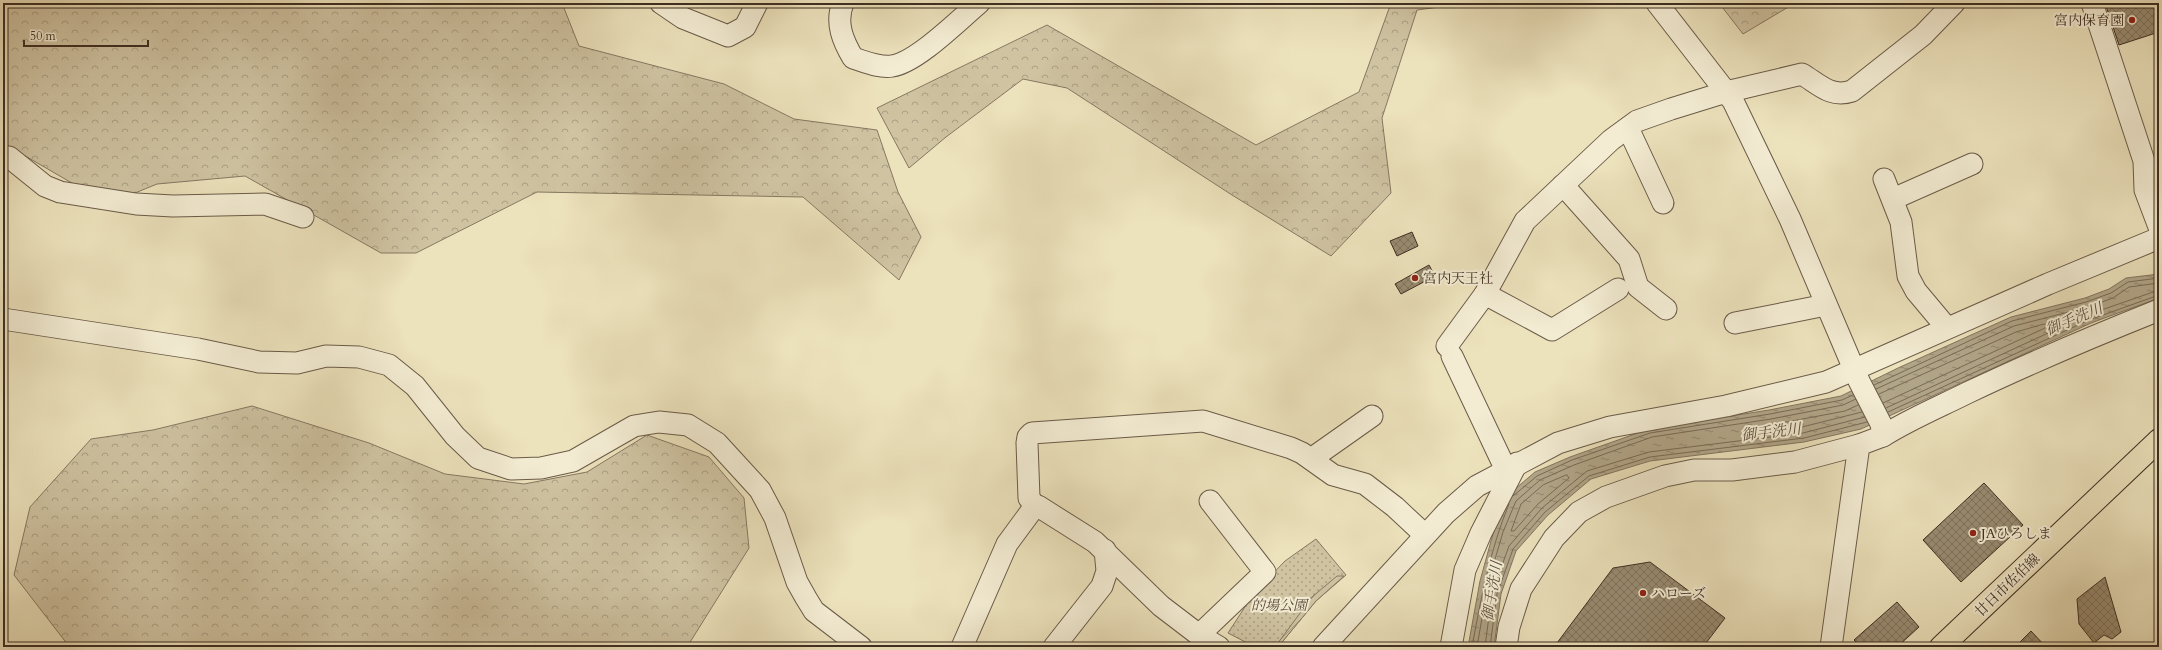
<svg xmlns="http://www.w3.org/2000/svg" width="2162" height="650" font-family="Cardo,'Noto Serif JP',serif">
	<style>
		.grass { fill: url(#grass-dots); stroke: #877862 }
		.forest { fill: url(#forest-crowns); stroke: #877862 }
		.garden { fill: url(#garden-furrows); stroke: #877862 }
		.water { fill: url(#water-ripples); stroke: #83755f }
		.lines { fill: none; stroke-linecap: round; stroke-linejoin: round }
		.shore { stroke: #786a55; stroke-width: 1 }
		.building { fill: url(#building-cross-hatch); stroke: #3f2e22 }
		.minor-casing { stroke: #6a5b48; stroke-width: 23 }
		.major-casing { stroke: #3f2e22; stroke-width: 24 }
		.minor { stroke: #f3ecd3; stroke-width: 21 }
		.major { stroke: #ece2bc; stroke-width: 22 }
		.poi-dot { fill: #8f2418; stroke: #f3ecd3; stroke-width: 1.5 }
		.labels { text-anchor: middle; stroke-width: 4; stroke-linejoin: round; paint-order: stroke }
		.poi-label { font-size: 14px; fill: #3f2e22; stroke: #f3ecd3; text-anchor: start }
		.street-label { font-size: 14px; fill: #3f2e22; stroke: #f3ecd3 }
		.park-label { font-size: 14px; font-style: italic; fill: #5c4c3c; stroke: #f3ecd3 }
		.water-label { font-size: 15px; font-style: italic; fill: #5c4c3c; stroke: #f3ecd3 }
	</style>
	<defs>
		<pattern id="grass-dots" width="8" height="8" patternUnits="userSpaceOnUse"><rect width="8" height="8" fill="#cfc3a2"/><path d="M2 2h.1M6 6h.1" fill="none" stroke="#a99f84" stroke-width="1.8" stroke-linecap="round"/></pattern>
		<pattern id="forest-crowns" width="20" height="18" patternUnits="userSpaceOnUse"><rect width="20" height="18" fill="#cfc3a2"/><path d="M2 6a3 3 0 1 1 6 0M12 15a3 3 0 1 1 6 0" fill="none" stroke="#a99f84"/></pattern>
		<pattern id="garden-furrows" width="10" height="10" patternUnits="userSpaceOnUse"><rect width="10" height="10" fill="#cfc3a2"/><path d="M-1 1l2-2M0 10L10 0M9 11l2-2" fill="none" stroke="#a99f84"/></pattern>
		<pattern id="water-ripples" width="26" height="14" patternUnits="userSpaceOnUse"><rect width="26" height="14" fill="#b1a588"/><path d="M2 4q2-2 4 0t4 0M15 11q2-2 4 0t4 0" fill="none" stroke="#91876f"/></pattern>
		<pattern id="building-cross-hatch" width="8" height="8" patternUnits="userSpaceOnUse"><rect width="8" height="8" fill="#998c72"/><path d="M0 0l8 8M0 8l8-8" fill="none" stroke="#7e735d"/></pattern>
	</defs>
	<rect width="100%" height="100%" fill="#ece2bc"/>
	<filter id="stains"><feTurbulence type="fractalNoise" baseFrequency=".005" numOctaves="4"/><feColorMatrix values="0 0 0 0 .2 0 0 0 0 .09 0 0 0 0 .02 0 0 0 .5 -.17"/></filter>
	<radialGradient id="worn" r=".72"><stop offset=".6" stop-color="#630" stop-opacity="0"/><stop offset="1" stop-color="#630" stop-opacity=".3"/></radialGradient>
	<!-- grass -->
	<polygon class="grass" points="1316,539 1346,575 1316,601 1278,647 1255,647 1228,633 1254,593 1285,561"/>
	<!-- forest -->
	<g class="forest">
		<polygon points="3,3 562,3 579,46 724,84 794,119 877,130 898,192 921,237 899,280 803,197 537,192 416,253 381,253 245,176 157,184 108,204 3,143"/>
		<polygon points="1391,3 1449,3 1447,6 1417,10 1382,118 1391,193 1331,256 1232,195 1067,88 1023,79 946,137 909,168 877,108 1047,25 1256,145 1359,92"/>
		<polygon points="1719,3 1795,3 1743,34"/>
		<polygon points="252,406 369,443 445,474 524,484 587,472 647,435 709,457 744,498 749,548 687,647 71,647 68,645 14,575 30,507 91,439 153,430"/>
	</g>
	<!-- garden -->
	<polygon class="garden" points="1337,576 1344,576 1316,601 1278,647 1275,647 1312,597"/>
	<!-- water -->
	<polygon class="water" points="2159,274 2159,298 2091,323 1861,429 1804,442 1650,461 1591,479 1548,515 1516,551 1501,594 1494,647 1468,647 1480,581 1494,530 1508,495 1535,472 1570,457 1649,429 1769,410 1841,396 1898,368 2011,317 2085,298 2109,289 2126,278"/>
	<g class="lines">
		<!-- shore -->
		<g class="shore">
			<polyline points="1874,385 2012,321 2086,302 2111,293 2128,282 2159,278"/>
			<polyline points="1876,389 2014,326 2088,307 2113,298 2129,287 2159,283"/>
			<polyline points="1879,394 2016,332 2044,324 2046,325 2045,328 1883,403"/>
			<polyline points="1858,405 1845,411 1755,428 1754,430 1756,432 1802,427 1862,412"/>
			<polyline points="1886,408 2087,315 2159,290"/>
			<polyline points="1888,412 2089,320 2159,295"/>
			<polygon points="1567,475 1569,478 1538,504 1514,531 1511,531 1521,504 1543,485"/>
			<polyline points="1513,496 1537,476 1572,460 1650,433 1770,414 1842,400 1853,395"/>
			<path d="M1472,647C1481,598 1490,550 1509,504"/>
			<polyline points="1477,647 1488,583 1503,532 1516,501 1540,480 1574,465 1652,437 1771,419 1843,405 1856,399"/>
			<polyline points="1485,647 1492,593 1509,546 1542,508 1587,471 1649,452 1803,433 1865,417"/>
			<polyline points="1490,647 1497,594 1513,549 1545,512 1589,476 1650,457 1804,438 1867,422"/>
		</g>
	</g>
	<!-- building -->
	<g class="building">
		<polygon points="2105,3 2159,3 2159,32 2119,45"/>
		<polygon points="1412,232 1418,246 1397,256 1390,241"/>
		<polygon points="1429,265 1435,276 1401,294 1395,284"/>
		<polygon points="1984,483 2023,525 1961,582 1923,540"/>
		<polygon points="1650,562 1725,618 1703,647 1554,647 1613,568"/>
		<polygon points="2105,577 2121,632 2112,639 2104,635 2094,643 2079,624 2077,599"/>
		<polygon points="1897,602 1919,627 1897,647 1861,647 1854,640"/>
		<polygon points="2031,631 2046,647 2015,647"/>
	</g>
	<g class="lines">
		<!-- minor casing -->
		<g class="minor-casing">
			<g id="minor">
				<polyline points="661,3 683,18 728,36 745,27 757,3"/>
				<path d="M843,3C835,23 843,41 853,58C866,62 879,68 892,66C916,63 959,20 979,3"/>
				<polyline points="1657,3 1733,101 1790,219 1859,381 1881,424 1883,436 1859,445 1831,647"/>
				<polyline points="2092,3 2144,161 2145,190 2159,227"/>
				<polyline points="1628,128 1663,203"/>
				<polyline points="3,156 9,157 45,186 60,192 136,204 173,206 265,204 303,217"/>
				<polyline points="1884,179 1901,222 1908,276 1916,291 1947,328"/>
				<polyline points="1563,185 1629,259 1638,287 1666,309"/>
				<polyline points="1893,199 1972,164"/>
				<polyline points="1485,294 1552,330 1618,289"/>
				<polyline points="3,319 198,349 259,362 297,363 326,356 359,357 389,365 415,386 455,436 478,458 511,469 541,468 573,461 634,426 659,422 688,425 717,443 760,490 775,518 797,582 806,598 814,611 861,647"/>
				<polyline points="1735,323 1826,305"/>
				<path d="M1447,346L1485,294L1525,221L1611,140L1637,121L1671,109L1726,92L1802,74C1820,85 1831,98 1852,91L1923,35L1954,3"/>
				<polyline points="1452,356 1506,470"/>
				<path d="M1883,436C1910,419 1939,407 1967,393C2030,363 2094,336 2159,310"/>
				<polyline points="1311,459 1372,416"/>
				<polyline points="1035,506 1029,498 1027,443 1028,437 1032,433 1203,421 1291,448 1302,453 1333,475 1365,484 1395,507 1425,535"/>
				<polyline points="1199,635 1265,572 1210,501"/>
				<polyline points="962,647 1007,544 1035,506 1038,506 1095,542 1161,606 1199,635 1219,647"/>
				<polyline points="1054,647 1102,586 1107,571 1105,550"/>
				<polyline points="1323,647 1446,513 1477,486 1558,443 1610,427 1726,406 1826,382 2048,284 2159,238"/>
				<polyline points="1451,647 1465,570 1481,533 1517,463"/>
				<polyline points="1506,647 1509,627 1521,589 1554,538 1579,512 1606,497 1665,476 1694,470 1732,470 1795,462 1859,445"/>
			</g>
		</g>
		<!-- major casing -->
		<g class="major-casing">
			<polyline id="major" points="1941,647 2159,440"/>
		</g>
		<!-- minor -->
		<use href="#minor" class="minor"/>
		<!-- major -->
		<use href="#major" class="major"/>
	</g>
	<!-- markers -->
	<g class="poi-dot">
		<circle cx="2132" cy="20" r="4"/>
		<circle cx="1415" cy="278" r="4"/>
		<circle cx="1973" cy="533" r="4"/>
		<circle cx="1643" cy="593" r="4"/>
	</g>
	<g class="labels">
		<!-- poi labels -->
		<g class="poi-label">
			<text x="2124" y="25" text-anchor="end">宮内保育園</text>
			<text x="1423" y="283">宮内天王社</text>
			<text x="1981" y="538">JAひろしま</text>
			<text x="1651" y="598">ハローズ</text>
		</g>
		<!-- street labels -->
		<g class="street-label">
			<text transform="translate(2007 585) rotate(-44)" y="5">廿日市佐伯線</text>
		</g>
		<!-- park labels -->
		<g class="park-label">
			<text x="1279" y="610">的場公園</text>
		</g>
		<!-- water labels -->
		<g class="water-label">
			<text transform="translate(2074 319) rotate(-23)" y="5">御手洗川</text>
			<text transform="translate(1771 432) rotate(-7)" y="5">御手洗川</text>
			<text transform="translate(1492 591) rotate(-81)" y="5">御手洗川</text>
		</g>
	</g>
	<!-- margin -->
	<rect width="2162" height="650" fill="none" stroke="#ece2bc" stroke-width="16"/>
	<rect x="4" y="4" width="2154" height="642" fill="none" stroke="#3f2e22" stroke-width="2"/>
	<rect x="8" y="8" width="2146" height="634" fill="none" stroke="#3f2e22"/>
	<!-- scale -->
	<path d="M24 40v6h124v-6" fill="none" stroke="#3f2e22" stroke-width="2"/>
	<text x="30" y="40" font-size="12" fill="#3f2e22" stroke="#f3ecd3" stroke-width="3" paint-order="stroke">50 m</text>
	<rect width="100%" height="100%" filter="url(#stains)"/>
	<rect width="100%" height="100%" fill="url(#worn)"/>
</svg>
